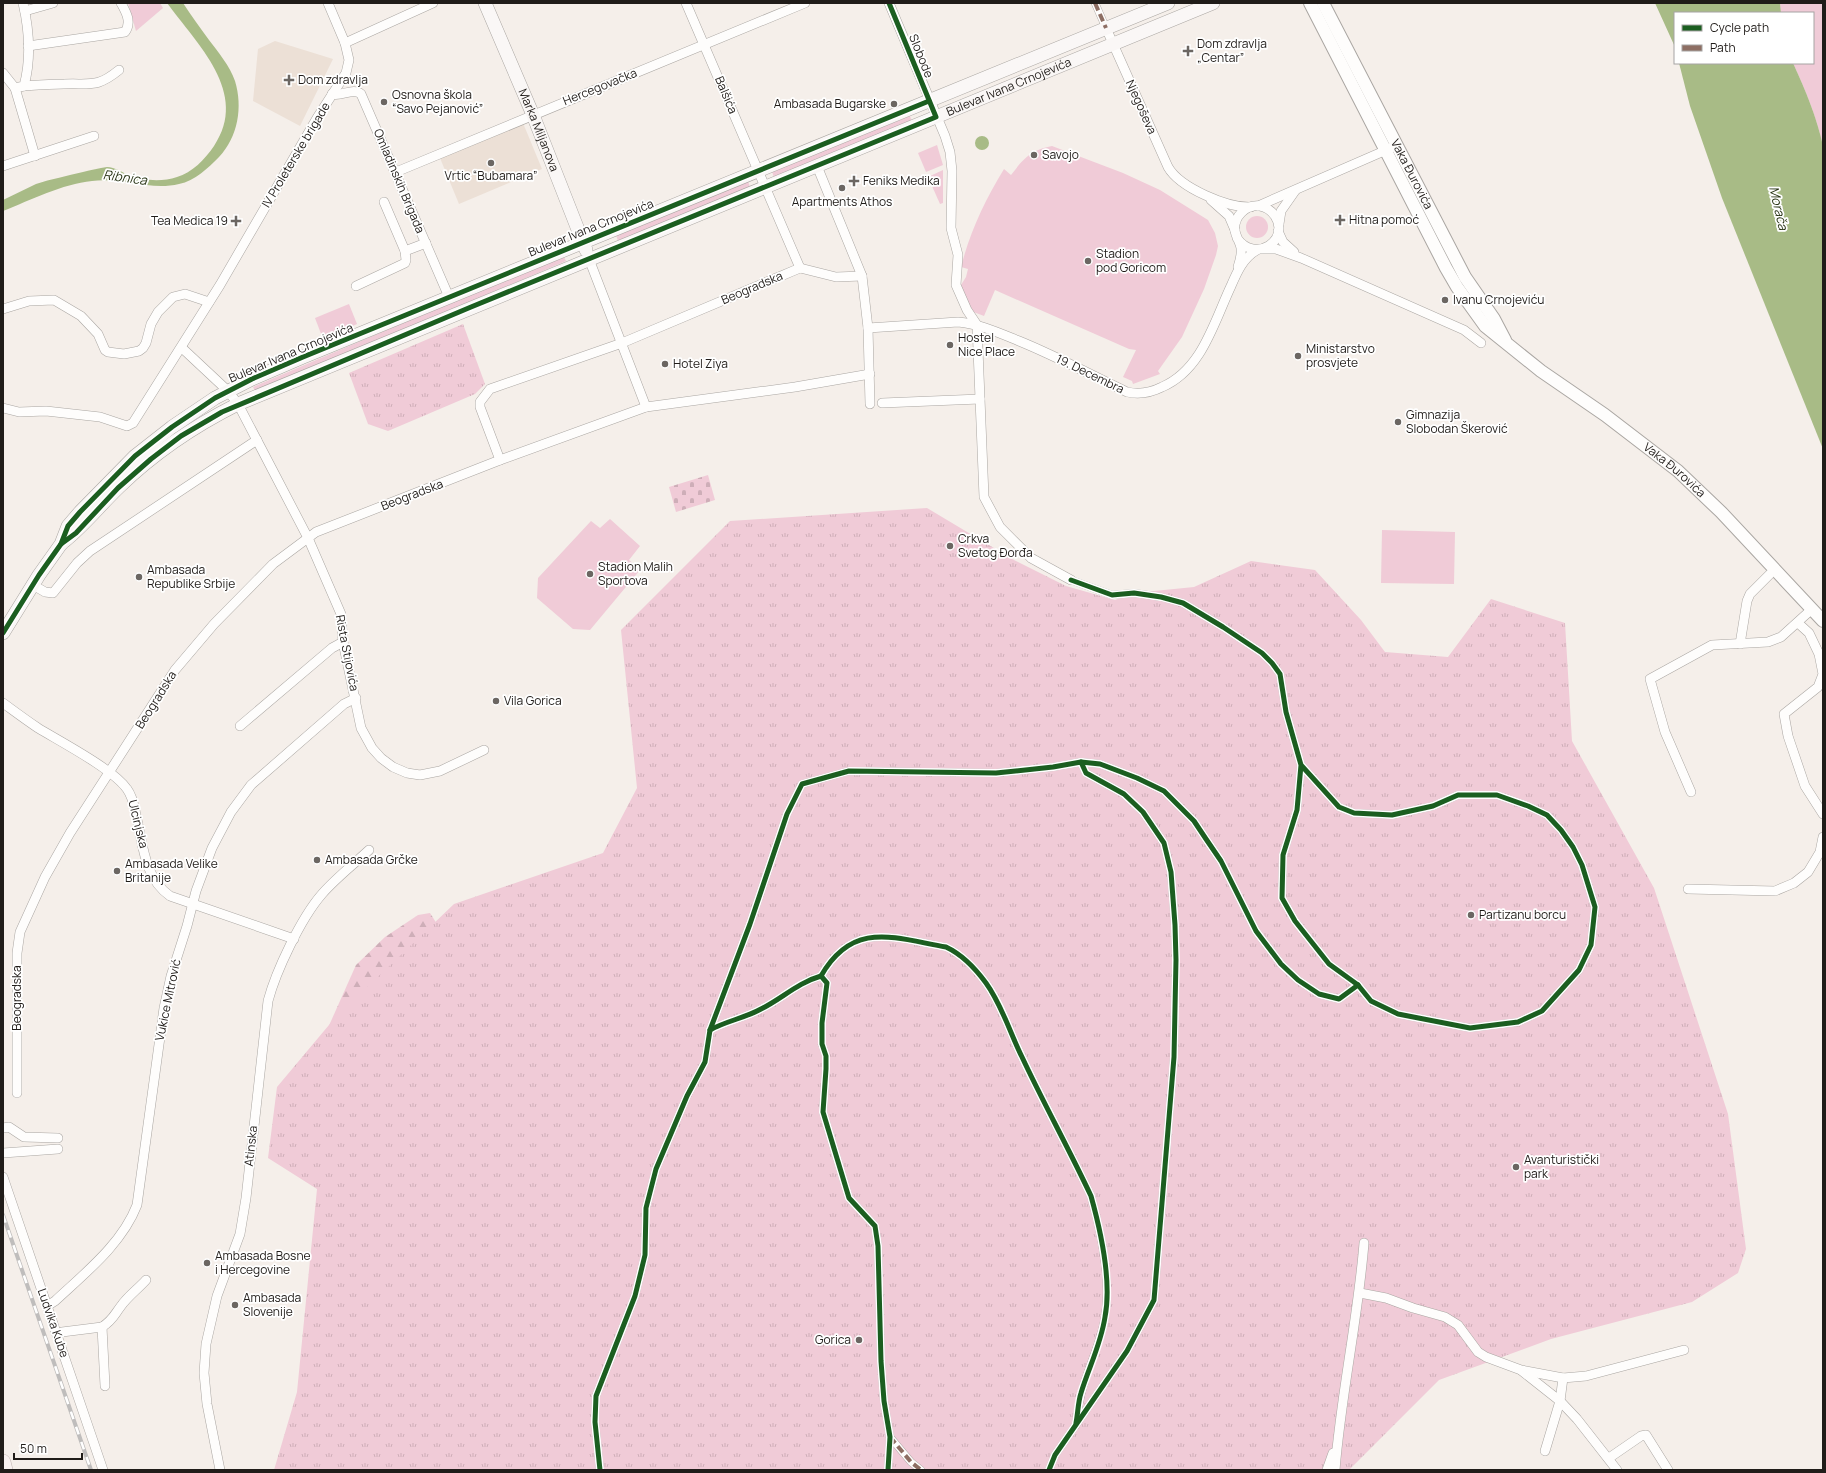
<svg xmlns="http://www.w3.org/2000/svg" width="1826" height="1473" font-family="Manrope,sans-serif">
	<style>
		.built { fill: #ece0d6 }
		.grass { fill: #f0cbd7 }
		.forest { fill: url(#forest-firs) }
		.cemetery { fill: url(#cemetery-stones) }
		.park { fill: url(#park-tufts) }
		.water { fill: #a8bb86 }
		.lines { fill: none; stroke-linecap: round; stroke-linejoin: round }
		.pedestrian-casing { stroke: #aaa6a2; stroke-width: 8 }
		.minor-casing { stroke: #aaa6a2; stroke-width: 10 }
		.tertiary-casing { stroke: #aaa6a2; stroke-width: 14 }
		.secondary-casing { stroke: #aaa6a2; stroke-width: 14 }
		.primary-casing { stroke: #c4b7b4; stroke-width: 16 }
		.pedestrian { stroke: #fefdfc; stroke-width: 7 }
		.minor { stroke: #fefdfc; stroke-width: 9 }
		.tertiary { stroke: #fefdfc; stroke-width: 12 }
		.secondary { stroke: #faf7f6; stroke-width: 13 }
		.primary { stroke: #f8f1ef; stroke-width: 15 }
		.rail-casing { stroke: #bfbdbc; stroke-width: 4 }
		.rail { stroke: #fff; stroke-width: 2.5; stroke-dasharray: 8; stroke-linecap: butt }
		.quiet { stroke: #8d6e63; stroke-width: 4; stroke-dasharray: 8 4; stroke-linecap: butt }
		.cycleway-casing { stroke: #fff; stroke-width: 8 }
		.cycleway { stroke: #1b5e20; stroke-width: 5 }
		.poi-dot { fill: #6b6662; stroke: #fff; stroke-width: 1.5 }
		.labels { text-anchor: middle; stroke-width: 3.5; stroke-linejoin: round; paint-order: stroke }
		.poi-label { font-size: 12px; fill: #201c19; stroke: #fff; text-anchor: start }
		.street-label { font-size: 12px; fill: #201c19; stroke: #fff }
		.water-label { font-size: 13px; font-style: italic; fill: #263213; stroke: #fff }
	</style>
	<defs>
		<pattern id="forest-firs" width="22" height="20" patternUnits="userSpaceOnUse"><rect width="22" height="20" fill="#f0cbd7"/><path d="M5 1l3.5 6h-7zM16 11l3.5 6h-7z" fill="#ceaeb8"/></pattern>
		<pattern id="cemetery-stones" width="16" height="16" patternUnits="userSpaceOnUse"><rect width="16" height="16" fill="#f0cbd7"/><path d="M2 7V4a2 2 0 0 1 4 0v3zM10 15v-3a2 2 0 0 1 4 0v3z" fill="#ceaeb8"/></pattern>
		<pattern id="park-tufts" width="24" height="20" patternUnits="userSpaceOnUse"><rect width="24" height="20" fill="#f0cbd7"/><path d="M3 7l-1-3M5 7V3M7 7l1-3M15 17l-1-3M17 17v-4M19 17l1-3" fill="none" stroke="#ceaeb8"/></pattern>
	</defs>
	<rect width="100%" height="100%" fill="#f5efea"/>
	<!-- built -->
	<g class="built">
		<polygon points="275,41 333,59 300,126 253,101 258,49"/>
		<polygon points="523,123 542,169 459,204 440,158"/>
	</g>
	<!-- grass -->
	<g class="grass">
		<polygon points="128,3 160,3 163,8 136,31"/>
		<path d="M1780,3H1823V146C1817,118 1805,89 1793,63H1813V13H1781Z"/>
		<polygon points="910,116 912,122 774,178 772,171"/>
		<polygon points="937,145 943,165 926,172 918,153"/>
		<path d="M1052,146L1123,173L1160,190L1208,220L1215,233L1218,246L1216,255L1204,289L1182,337L1158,371L1160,374L1133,384L1132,381L1123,377L1136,350L1129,349L995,290L984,316L971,311L961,285L966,277L968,269L961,267C970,232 985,200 1004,169L1011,175C1024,158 1031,150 1052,146Z"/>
		<polygon points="943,170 943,203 940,204 928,177"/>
		<polygon points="748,181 750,187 618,241 616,235"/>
		<circle cx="1257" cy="227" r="11"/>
		<polygon points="563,255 566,261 256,393 253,387"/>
		<polygon points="349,304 357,324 323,339 315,318"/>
		<polygon points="610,519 640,546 629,560 640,570 590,630 573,629 537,598 538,578 591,521 600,528"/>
		<polygon points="1382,530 1455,532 1454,584 1381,583"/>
	</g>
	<!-- forest -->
	<polygon class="forest" points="430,913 449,943 315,1057 356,965 385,937 418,915"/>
	<!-- cemetery -->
	<polygon class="cemetery" points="708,475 715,500 676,512 669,487"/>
	<!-- park -->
	<g class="park">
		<polygon points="463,324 485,384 475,394 388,431 368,424 349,373"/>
		<polygon points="927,508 1014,560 1066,586 1115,600 1134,593 1194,587 1251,561 1315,570 1361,620 1385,652 1448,657 1491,599 1565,623 1572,741 1654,888 1728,1114 1746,1249 1738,1273 1692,1302 1551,1339 1439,1380 1349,1470 274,1470 297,1392 317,1189 268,1158 277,1087 334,1019 454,904 603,853 637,788 621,630 730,521"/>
	</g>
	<!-- water -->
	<g class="water">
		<path d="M167,3H183C191,15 200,28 209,40C218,52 230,66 235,81C243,107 238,137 219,157C208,168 195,181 179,184C150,191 121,177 92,181C62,184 31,200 3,211V200C14,195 25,189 36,184C51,179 67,176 83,172C91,170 99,168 107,167C115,167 122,173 130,175C144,181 162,182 177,177C192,173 205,159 214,146C250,93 197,44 167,3Z"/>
		<polygon points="1655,3 1780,3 1781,13 1675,13 1675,47"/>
		<path d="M1679,63H1793C1805,89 1817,118 1823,146V449L1722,198L1690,106Z"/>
		<circle cx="982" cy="143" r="7"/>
	</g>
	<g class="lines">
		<!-- pedestrian casing -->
		<g class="pedestrian-casing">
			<g id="pedestrian">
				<polyline points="1095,3 1106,28"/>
				<polyline points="1071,580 1112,595 1134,593 1161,597 1183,603 1223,627 1262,653 1272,663 1280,674 1286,712 1301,765 1339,807 1354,813 1392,815 1433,806 1458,795 1497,795 1528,806 1547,815 1561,830 1573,847 1582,865 1595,907 1591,945 1579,970 1542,1011 1518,1022 1470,1028 1398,1014 1371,1001 1358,985 1329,964 1295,921 1282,898 1283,855 1297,810 1301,765"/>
				<polyline points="1081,762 1100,764 1137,778 1164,791 1194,821 1206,839 1221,861 1256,931 1281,964 1298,980 1319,994 1339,999 1358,985"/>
				<path d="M710,1030C726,1021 745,1018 761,1009C783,998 797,983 821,976"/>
				<polyline points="890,1437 911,1462 921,1470"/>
				<polyline points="600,1470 595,1422 596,1396 635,1296 645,1255 646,1208 656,1169 687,1096 705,1062 710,1030 750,924 787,814 802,784 849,771 996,773 1053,767 1081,762 1086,773 1124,794 1143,812 1164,843 1171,872 1175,925 1176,960 1174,1057 1154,1300 1127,1351 1055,1455 1049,1470"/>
				<path d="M888,1470L890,1437L884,1401L881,1361L878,1246L875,1226L849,1198L823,1112L826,1069V1056L822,1044V1023L827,983L821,976C853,920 894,938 946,947C963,955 975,968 986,983C1002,1005 1010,1033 1022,1057C1044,1104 1069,1149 1091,1196C1101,1232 1111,1280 1105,1316C1101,1344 1087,1368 1081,1395C1079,1404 1077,1415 1076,1425"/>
			</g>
		</g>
		<!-- minor casing -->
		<g class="minor-casing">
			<g id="minor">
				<polyline points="686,3 800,268"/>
				<polyline points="889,3 945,136 950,152 952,171 951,228 958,255 956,285 967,310 977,325 984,497 1000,527 1031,558 1071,580"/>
				<polyline points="25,11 53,3"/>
				<path d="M1106,28L1168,167C1180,188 1228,208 1251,207"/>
				<polyline points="345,43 433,3"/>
				<path d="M28,46L125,32C132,22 126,12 121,3"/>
				<path d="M3,73L15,88L24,86C31,60 29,29 23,3"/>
				<path d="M24,86C38,85 51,84 64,84C91,83 97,88 119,70"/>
				<polyline points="15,88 35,156"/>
				<path d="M332,94C342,97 353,87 361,94L449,297"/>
				<polyline points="3,166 94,136"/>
				<polyline points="817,166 862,276 868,328 870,404"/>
				<polyline points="396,172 805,3"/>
				<polyline points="1211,200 1229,216 1235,230"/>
				<polyline points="384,202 405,251 426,243"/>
				<polyline points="1258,206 1391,148"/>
				<polyline points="1279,224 1281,211 1295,191"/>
				<polyline points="1278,231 1283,242 1294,252"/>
				<path d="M1237,238C1255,264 1291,240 1275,216C1271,210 1266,207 1260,206C1246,204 1233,217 1235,231C1236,237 1240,242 1241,248C1242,255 1240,261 1238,267"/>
				<polyline points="1263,249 1276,249 1301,258 1464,330 1481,343"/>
				<polyline points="589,259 646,407"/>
				<polyline points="800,268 836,277 862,276"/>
				<polyline points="356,286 405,263 406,260 405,251"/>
				<polyline points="3,309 29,301 54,300 81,316 98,334 105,350 108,352 124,354 139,351 143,348 146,343 151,324 158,312 173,297 185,294 209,302"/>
				<path d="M868,328L958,322C980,324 999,333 1019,341C1056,356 1091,375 1127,392C1140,395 1150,393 1162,387C1202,370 1214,322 1231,286C1237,272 1243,258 1257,250"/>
				<polyline points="182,348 228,391 238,404 308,538 341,614 343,642 361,728 372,748 381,758 393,767 407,773 420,775 440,771 484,750"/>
				<polyline points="882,403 980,399"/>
				<polyline points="3,408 19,412 46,411 100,417 127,426 133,423 220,285 317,118 346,73 349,60 345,43 328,3"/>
				<polyline points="500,460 480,407 480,402 490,389 622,343 800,268"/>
				<polyline points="33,585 45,592 53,593 77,563 90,551 257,440"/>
				<polyline points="1798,623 1809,633 1819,654 1823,674 1818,687 1784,714 1788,736 1805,786 1823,814"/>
				<polyline points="1740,644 1747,601 1750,594 1770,574"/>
				<path d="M3,703C14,711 26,720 38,728C61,742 113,769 127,789C133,797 134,806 136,815C143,844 144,878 170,896L294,939"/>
				<polyline points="240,726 332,648 343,642"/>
				<polyline points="1691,792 1665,732 1650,679 1712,645 1768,642 1781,637 1812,609"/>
				<polyline points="1688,889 1775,891 1794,883 1808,872 1820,852 1823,837"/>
				<polyline points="17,1093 17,953 20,932 45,877 70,833 175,670 214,624 273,564 316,532 500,460 646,407 795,387 870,374"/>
				<polyline points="3,1128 9,1127 24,1137 58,1138"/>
				<polyline points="3,1153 58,1149"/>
				<polyline points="3,1177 103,1470"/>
				<polyline points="1360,1293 1386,1298 1413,1308 1445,1317 1458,1325 1478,1352 1486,1357 1521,1370 1563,1378 1586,1376 1684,1350"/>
				<path d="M47,1306L55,1301C85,1273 122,1244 137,1205L164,1008L171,976L187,926L196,891L212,848L231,812L251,785L344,704L356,698"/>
				<path d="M102,1327C113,1320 114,1315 121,1306C128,1296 138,1289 146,1280"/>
				<polyline points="57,1335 62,1332 102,1327 105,1386"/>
				<polyline points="1522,1371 1560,1401 1577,1419 1617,1470"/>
				<polyline points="1545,1451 1560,1401 1563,1378"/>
				<polyline points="1609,1458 1641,1436 1646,1435 1668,1470"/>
				<path d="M220,1470L207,1404L204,1373L206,1344L217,1296L240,1234L246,1198L268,1001C276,971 301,918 322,894C336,878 353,865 369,850"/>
				<polyline points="1327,1470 1333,1453"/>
				<path d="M1335,1470C1341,1394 1358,1319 1364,1243"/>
			</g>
		</g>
		<!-- tertiary casing -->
		<g class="tertiary-casing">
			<g id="tertiary">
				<path id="s1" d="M1310,3L1446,268L1457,287L1485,326L1541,371L1605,415L1678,471L1721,512L1823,621"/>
				<path id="s2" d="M1323,3L1465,277L1494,319L1505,340"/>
			</g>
		</g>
		<!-- secondary casing -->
		<g class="secondary-casing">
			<g id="secondary">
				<path id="s3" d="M485,3L533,115L586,250"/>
				<path id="s4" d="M62,543C83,527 99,506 119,487C154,453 194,426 238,404L1213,3"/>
				<polyline points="3,633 39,575 61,544 68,526 80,512 135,456 172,427 215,398 252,379 303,357 1168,3"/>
			</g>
		</g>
		<!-- primary casing -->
		<g class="primary-casing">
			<polyline id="primary" points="3,1462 5,1470"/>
		</g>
		<!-- pedestrian -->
		<use href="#pedestrian" class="pedestrian"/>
		<!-- minor -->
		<use href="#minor" class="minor"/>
		<!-- tertiary -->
		<use href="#tertiary" class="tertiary"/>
		<!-- secondary -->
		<use href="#secondary" class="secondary"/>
		<!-- primary -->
		<use href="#primary" class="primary"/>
		<!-- rail casing -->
		<g class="rail-casing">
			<polyline id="rail" points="3,1215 91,1470"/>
		</g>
		<!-- rail -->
		<use href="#rail" class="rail"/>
		<!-- quiet -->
		<g class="quiet">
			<polyline points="1095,3 1106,28"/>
			<polyline points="890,1437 911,1462 921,1470"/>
		</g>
		<!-- cycleway casing -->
		<g class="cycleway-casing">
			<g id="cycleway">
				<polyline points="61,544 76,533 118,488 151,459 181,436 222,412 471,307 936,117 889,3"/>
				<polyline points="1071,580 1112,595 1134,593 1161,597 1183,603 1223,627 1262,653 1272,663 1280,674 1286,712 1301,765 1339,807 1354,813 1392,815 1433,806 1458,795 1497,795 1528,806 1547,815 1561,830 1573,847 1582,865 1595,907 1591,945 1579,970 1542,1011 1518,1022 1470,1028 1398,1014 1371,1001 1358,985 1329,964 1295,921 1282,898 1283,855 1297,810 1301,765"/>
				<polyline points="3,633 39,575 61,544 68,526 80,512 135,456 172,427 215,398 252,379 303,357 929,101"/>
				<polyline points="1081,762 1100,764 1137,778 1164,791 1194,821 1206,839 1221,861 1256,931 1281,964 1298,980 1319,994 1339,999 1358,985"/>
				<path d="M710,1030C726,1021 745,1018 761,1009C783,998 797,983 821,976"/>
				<polyline points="600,1470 595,1422 596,1396 635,1296 645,1255 646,1208 656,1169 687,1096 705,1062 710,1030 750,924 787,814 802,784 849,771 996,773 1053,767 1081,762 1086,773 1124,794 1143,812 1164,843 1171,872 1175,925 1176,960 1174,1057 1154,1300 1127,1351 1055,1455 1049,1470"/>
				<path d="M888,1470L890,1437L884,1401L881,1361L878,1246L875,1226L849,1198L823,1112L826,1069V1056L822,1044V1023L827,983L821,976C853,920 894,938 946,947C963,955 975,968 986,983C1002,1005 1010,1033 1022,1057C1044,1104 1069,1149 1091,1196C1101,1232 1112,1281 1105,1317C1101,1344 1089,1367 1081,1393C1078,1402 1078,1413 1076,1423"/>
			</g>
		</g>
		<!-- cycleway -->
		<use href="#cycleway" class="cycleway"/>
	</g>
	<!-- markers -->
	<g class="poi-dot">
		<path d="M1186 45h4v4h4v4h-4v4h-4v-4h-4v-4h4z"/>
		<path d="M287 74h4v4h4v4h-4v4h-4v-4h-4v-4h4z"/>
		<circle cx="384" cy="102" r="4"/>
		<circle cx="894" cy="104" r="4"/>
		<circle cx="1034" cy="155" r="4"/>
		<circle cx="491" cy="163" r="4"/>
		<path d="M852 175h4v4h4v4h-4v4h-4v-4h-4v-4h4z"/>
		<circle cx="842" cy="188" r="4"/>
		<path d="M1338 214h4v4h4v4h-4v4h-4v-4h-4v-4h4z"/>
		<path d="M234 215h4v4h4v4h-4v4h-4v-4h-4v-4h4z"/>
		<circle cx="1088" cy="261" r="4"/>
		<circle cx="1445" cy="300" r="4"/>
		<circle cx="950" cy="345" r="4"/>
		<circle cx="1298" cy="356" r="4"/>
		<circle cx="665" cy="364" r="4"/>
		<circle cx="1398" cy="422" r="4"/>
		<circle cx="950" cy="546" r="4"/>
		<circle cx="590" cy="574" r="4"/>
		<circle cx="139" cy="577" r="4"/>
		<circle cx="496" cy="701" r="4"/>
		<circle cx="317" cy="860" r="4"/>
		<circle cx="117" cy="871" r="4"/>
		<circle cx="1471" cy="915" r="4"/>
		<circle cx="1516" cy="1167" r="4"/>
		<circle cx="207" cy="1263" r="4"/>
		<circle cx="235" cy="1305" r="4"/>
		<circle cx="859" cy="1340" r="4"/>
	</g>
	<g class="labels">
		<!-- poi labels -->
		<g class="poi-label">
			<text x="1197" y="48">Dom zdravlja<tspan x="1197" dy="14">„Centar”</tspan></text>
			<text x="298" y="84">Dom zdravlja</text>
			<text x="392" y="99">Osnovna škola<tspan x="392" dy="14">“Savo Pejanović”</tspan></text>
			<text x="886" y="108" text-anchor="end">Ambasada Bugarske</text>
			<text x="1042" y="159">Savojo</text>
			<text x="491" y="180" text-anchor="middle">Vrtic “Bubamara”</text>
			<text x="863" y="185">Feniks Medika</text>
			<text x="842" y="206" text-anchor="middle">Apartments Athos</text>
			<text x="1349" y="224">Hitna pomoć</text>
			<text x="228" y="225" text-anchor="end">Tea Medica 19</text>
			<text x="1096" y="258">Stadion<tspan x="1096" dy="14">pod Goricom</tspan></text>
			<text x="1453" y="304">Ivanu Crnojeviću</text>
			<text x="958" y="342">Hostel<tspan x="958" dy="14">Nice Place</tspan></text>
			<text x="1306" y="353">Ministarstvo<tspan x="1306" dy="14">prosvjete</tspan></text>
			<text x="673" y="368">Hotel Ziya</text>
			<text x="1406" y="419">Gimnazija<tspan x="1406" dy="14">Slobodan Škerović</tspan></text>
			<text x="958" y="543">Crkva<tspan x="958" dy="14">Svetog Đorđa</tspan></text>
			<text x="598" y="571">Stadion Malih<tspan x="598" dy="14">Sportova</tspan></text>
			<text x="147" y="574">Ambasada<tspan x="147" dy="14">Republike Srbije</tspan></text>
			<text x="504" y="705">Vila Gorica</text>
			<text x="325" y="864">Ambasada Grčke</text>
			<text x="125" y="868">Ambasada Velike<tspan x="125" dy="14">Britanije</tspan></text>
			<text x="1479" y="919">Partizanu borcu</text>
			<text x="1524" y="1164">Avanturistički<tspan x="1524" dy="14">park</tspan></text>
			<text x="215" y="1260">Ambasada Bosne<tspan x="215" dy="14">i Hercegovine</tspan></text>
			<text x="243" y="1302">Ambasada<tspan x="243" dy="14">Slovenije</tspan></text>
			<text x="851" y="1344" text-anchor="end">Gorica</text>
		</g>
		<!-- street labels -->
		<g class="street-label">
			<text transform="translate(921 56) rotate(68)" y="4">Slobode</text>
			<text transform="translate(600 87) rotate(-22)" y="4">Hercegovačka</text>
			<text dy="4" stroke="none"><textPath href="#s4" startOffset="1059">Bulevar Ivana Crnojevića</textPath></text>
			<text transform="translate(726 95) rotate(67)" y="4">Balšića</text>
			<text transform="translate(1141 107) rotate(66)" y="4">Njegoševa</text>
			<text dy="4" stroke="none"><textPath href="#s3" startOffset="138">Marka Miljanova</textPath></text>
			<text transform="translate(296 155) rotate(-59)" y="4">IV Proleterske brigade</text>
			<text dy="4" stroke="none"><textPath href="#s2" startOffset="193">Vaka Đurovića</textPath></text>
			<text transform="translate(399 181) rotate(67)" y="4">Omladinskih Brigada</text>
			<text transform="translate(591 228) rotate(-22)" y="4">Bulevar Ivana Crnojevića</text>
			<text transform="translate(752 288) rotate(-23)" y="4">Beogradska</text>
			<text transform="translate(291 353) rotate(-23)" y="4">Bulevar Ivana Crnojevića</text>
			<text transform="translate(1090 374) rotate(26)" y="4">19. Decembra</text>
			<text dy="4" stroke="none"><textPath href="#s1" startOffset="606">Vaka Đurovića</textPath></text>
			<text transform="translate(412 495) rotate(-21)" y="4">Beogradska</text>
			<text transform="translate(347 653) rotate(79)" y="4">Rista Stijovića</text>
			<text transform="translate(156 700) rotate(-58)" y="4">Beogradska</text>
			<text transform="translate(138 824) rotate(76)" y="4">Ulcinjska</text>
			<text transform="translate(17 998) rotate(-90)" y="4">Beogradska</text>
			<text transform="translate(168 1000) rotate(-78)" y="4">Vukice Mitrović</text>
			<text transform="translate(251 1146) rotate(-84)" y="4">Atinska</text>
			<text transform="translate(53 1323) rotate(71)" y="4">Ludvika Kube</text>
		</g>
		<!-- water labels -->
		<g class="water-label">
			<text transform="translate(125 177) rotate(8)" y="5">Ribnica</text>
			<text transform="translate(1779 208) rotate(77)" y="5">Morača</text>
		</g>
	</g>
	<!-- border -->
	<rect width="1826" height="1473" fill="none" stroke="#201c19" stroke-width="8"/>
	<!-- legend -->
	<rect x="1674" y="12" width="140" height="52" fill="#ffffff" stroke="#a6a4a3"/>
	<rect x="1682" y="25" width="20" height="6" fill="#1b5e20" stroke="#a6a4a3"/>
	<text x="1710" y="32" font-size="12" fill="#201c19">Cycle path</text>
	<rect x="1682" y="45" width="20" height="6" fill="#8d6e63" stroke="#a6a4a3"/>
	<text x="1710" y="52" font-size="12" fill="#201c19">Path</text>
	<!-- scale -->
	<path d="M14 1453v6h68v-6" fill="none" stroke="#201c19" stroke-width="2"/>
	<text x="20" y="1453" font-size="12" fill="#201c19" stroke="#ffffff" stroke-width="3" paint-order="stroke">50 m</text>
</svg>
